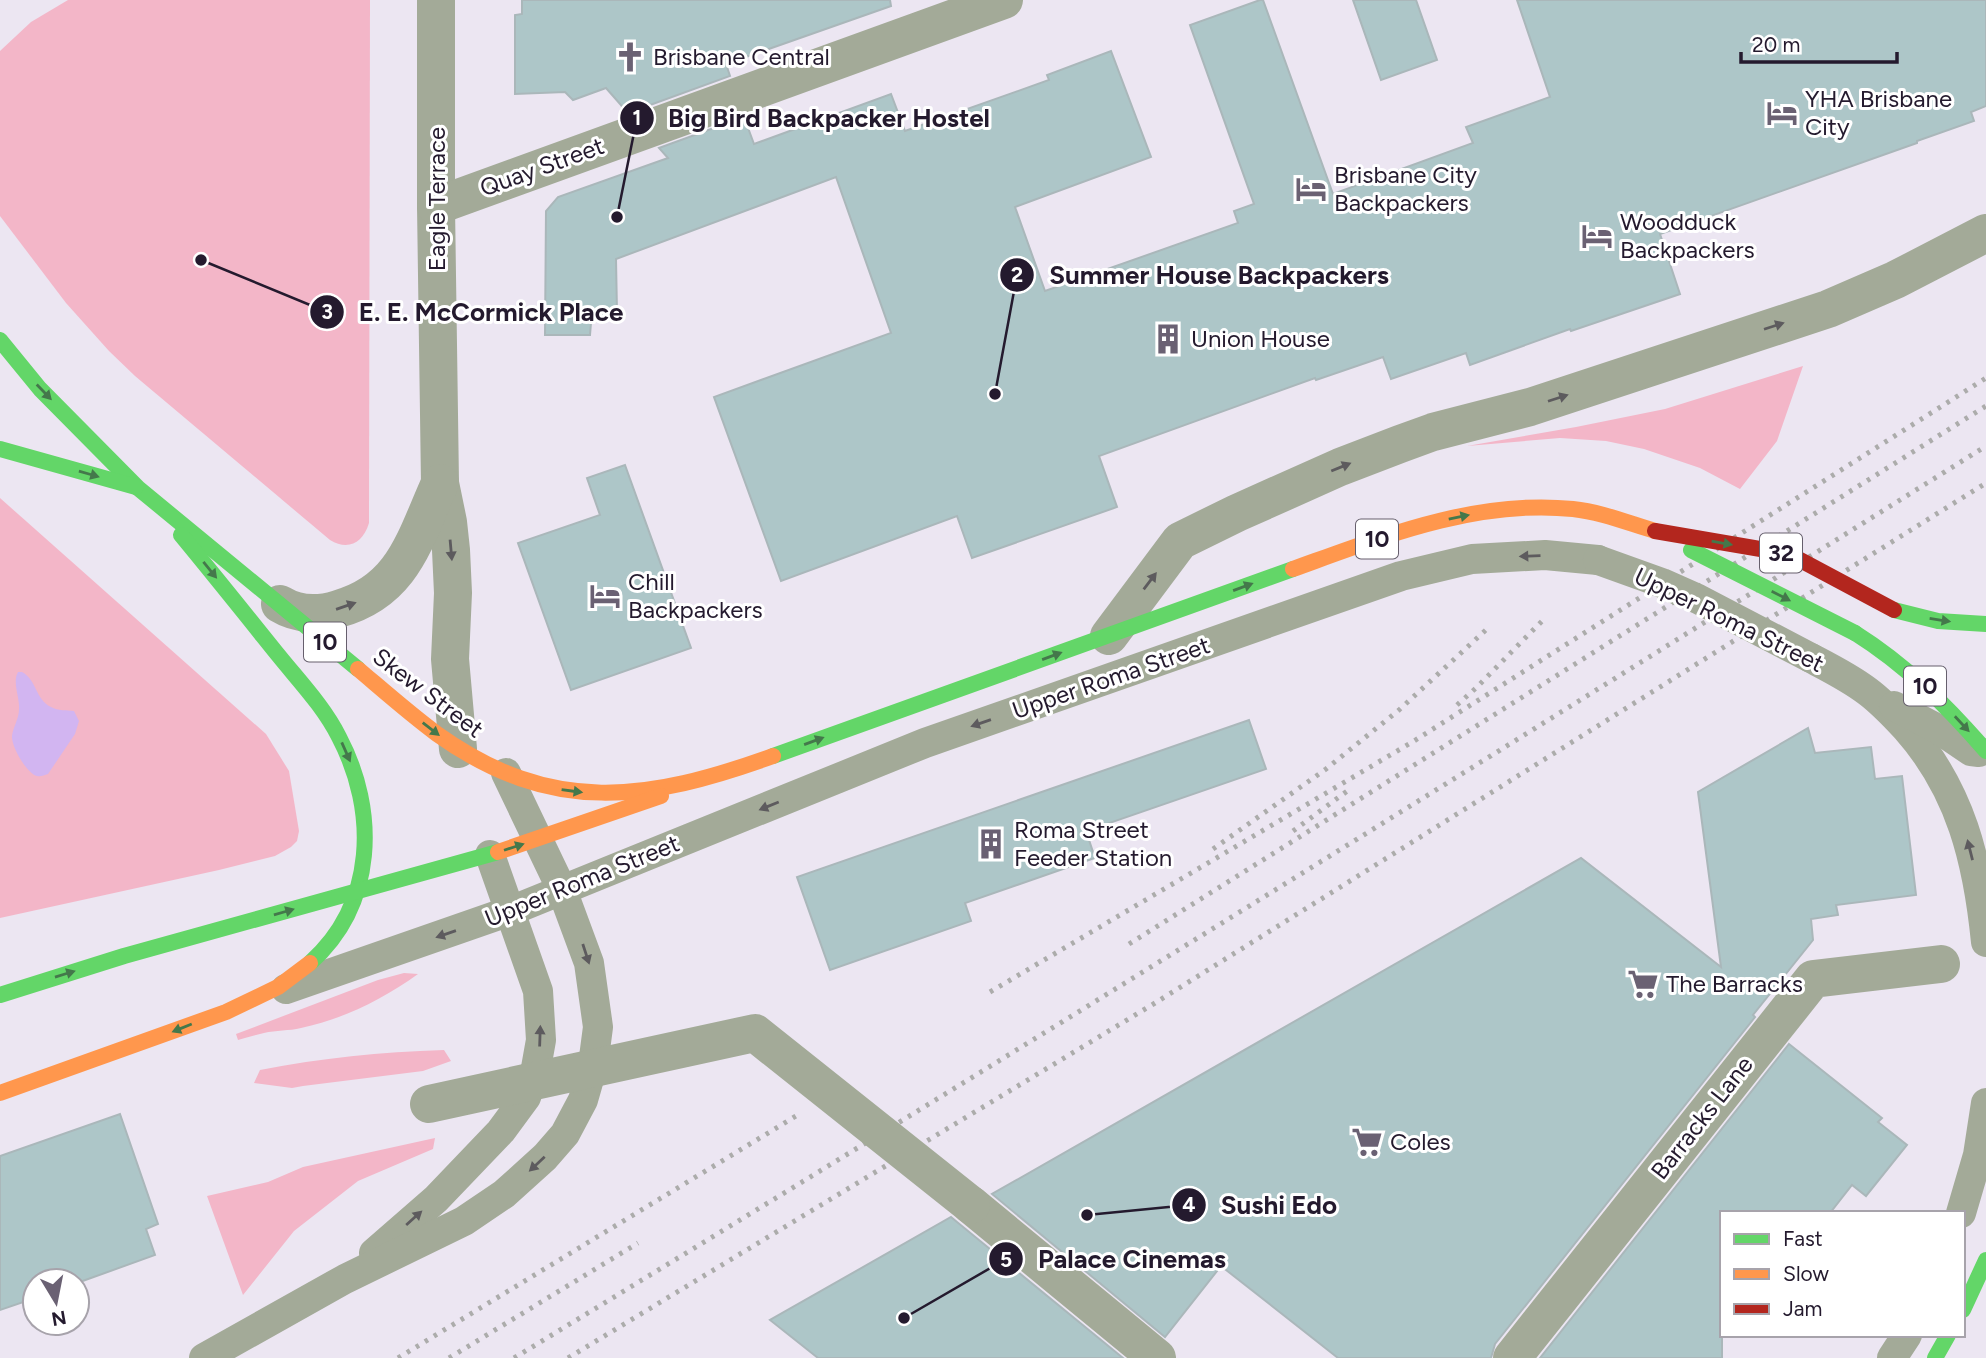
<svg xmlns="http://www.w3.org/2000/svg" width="1986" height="1358" font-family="Figtree,sans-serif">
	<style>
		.green { fill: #f3b6c8 }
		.water { fill: #d2b5f1 }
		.building { fill: #adc6c8; stroke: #aab7ba; stroke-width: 2 }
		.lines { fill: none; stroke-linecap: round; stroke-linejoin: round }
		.lane { stroke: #a3aa98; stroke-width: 30 }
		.street { stroke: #a3aa98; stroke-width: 38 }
		.fast { stroke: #63d668; stroke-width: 16 }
		.slow { stroke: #ff974d; stroke-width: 16 }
		.rail { stroke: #acacab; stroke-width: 5; stroke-dasharray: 3.5 7; stroke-linecap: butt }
		.lane-bridge { stroke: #a3aa98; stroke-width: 30 }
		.street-bridge { stroke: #a3aa98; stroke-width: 38 }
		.fast-bridge { stroke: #63d668; stroke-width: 16 }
		.jam-bridge { stroke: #b3261e; stroke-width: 16 }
		.oneway { fill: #5d5b5e }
		.oneway2 { fill: #44784b }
		.labels { text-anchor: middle; stroke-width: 6; stroke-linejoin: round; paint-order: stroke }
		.shield { fill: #fff; stroke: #665f6d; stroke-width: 2 }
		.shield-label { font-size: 23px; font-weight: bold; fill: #241a2e }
		.poi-label { font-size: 24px; fill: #241a2e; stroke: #fff; text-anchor: start }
		.street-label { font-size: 24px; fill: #241a2e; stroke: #fff }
		.leader { fill: none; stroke: #241a2e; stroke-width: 2.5 }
		.callout-dot { fill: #241a2e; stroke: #fff; stroke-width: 2.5 }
		.mark-label { font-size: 21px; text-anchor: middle; font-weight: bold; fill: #fff }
		.callout-label { font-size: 26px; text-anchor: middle; font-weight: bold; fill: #241a2e; stroke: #fff; stroke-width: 6; stroke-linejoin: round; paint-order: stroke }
	</style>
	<rect width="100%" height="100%" fill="#ece6f2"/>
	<!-- green -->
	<g class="green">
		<path d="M68,0H370L369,523C363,543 348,551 330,540L135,376L109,351L66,303L0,216V51L31,22Z"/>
		<polygon points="1803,366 1777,441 1740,489 1700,468 1644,449 1606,441 1560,438 1467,446 1576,427 1665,409"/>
		<polygon points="0,498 266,734 289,771 299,831 297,841 291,847 275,856 219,870 0,918"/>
		<path d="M404,973L418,974C383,999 344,1019 301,1028C289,1031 276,1030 264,1033C255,1035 246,1038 238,1040L236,1034L378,980Z"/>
		<path d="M444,1050L451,1061L423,1071L303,1086L292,1088L254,1083L260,1070C322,1058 380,1052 444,1050Z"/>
		<polygon points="435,1138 433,1149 358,1181 294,1231 243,1295 207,1196 268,1182 303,1167"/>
	</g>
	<!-- water -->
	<path class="water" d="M18,672H22C37,680 35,699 51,707C58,711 67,710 74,711L79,721L75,734L48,774C44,775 41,777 37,776C27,774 11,746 12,736C13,727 19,719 19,709C20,698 12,682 18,672Z"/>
	<!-- building -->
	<g class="building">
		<polygon points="522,0 890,0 891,6 726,64 730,76 628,113 606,88 573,100 565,92 515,94 515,15 522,14"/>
		<polygon points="1260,0 1263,0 1333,194 1473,143 1466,127 1550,97 1517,0 1986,0 1986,106 1971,112 1974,121 1917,141 1917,143 1660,234 1680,294 1571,331 1570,329 1470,365 1466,353 1391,379 1383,357 1316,380 1315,378 1099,456 1117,507 972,558 957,516 781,581 714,397 891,333 836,177 616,259 617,313 591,323 590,335 545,335 546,211 558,197 668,158 659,148 744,117 754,144 891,94 905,131 1049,80 1047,75 1111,51 1151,157 1015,207 1045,291 1238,223 1234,211 1254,204 1190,25"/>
		<polygon points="1353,0 1416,0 1437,60 1381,80"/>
		<polygon points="625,465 691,648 571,690 518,543 600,515 587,478"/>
		<polygon points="1249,720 1266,769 1086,831 1095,858 965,903 971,921 830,970 797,877"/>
		<polygon points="1808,728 1815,753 1871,747 1875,779 1902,776 1916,895 1836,905 1838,915 1811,919 1813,940 1753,1015 1755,1017 1495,1344 1491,1358 1338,1358 1221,1266 1165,1337 992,1194 1581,858 1721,967 1698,792"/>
		<polygon points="1789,1044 1882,1118 1878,1122 1907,1145 1866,1196 1852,1185 1830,1213 1722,1213 1722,1358 1540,1358"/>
		<polygon points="120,1114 158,1224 146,1229 155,1255 77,1283 77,1281 35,1281 35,1298 0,1310 0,1156"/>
		<polygon points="951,1217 957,1222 1123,1358 818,1358 770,1320"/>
	</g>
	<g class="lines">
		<!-- lane -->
		<g class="lane">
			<path d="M1811,658C1830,668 1850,678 1867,691C1882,702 1894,715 1906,728C1961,790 1978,861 1986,942"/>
			<polyline points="1894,706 1940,730 1971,751 1979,752"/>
			<polyline points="286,989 510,911 925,743 1401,576 1472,559 1545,555 1598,560"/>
			<polyline points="1961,1213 1978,1155 1986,1103"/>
			<polyline points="374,1253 436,1199 501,1131 526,1097 536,1068 541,1040 538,991 490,855"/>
			<polyline points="204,1358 345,1279 464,1221 504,1194 545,1157 565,1134 583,1100 593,1065 598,1027 589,963 562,890 506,773"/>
			<polyline points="1892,1358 1907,1335"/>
		</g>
		<!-- street -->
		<g class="street">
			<polyline points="436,0 436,206 440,483 448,522 451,550 453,593 450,659 458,749"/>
			<polyline points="436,206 1004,0"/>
			<path d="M280,604C298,615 319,615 338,609C404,591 415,538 440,483"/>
			<polyline points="1109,636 1180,541 1237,513 1340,467 1400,444 1433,432 1530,407 1828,309 1895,280 1986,233"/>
			<polyline points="971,1205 1157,1358"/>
			<polyline points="1512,1358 1813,979 1941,964"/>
		</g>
		<!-- fast -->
		<g class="fast">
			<polyline points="0,340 40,389 138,488 358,669"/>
			<polyline points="0,449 136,487"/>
			<path d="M181,535C214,575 246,615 279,656C300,682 324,707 339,737C378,811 376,904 310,963"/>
			<polyline points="1894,610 1938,621 1986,624"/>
			<path d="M1855,633C1906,665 1947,706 1986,751"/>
			<polyline points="773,756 1293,569"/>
			<polyline points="0,995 124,956 498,852"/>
			<polyline points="1963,1310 1986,1260"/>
			<polyline points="1935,1358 1948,1335"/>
		</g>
		<!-- slow -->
		<g class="slow">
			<path d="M1293,569C1382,537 1476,499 1573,509C1601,512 1628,523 1655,531"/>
			<path d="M358,669C384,691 410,714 437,734C552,816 648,801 773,756"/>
			<polyline points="498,852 661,796"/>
			<polyline points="0,1093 226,1012 278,987 310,963"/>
		</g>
		<!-- rail -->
		<g class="rail">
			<polyline points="1457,705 1476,688 1543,620"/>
			<polyline points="1293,831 1350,789"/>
			<polyline points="1213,849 1326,769 1399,710 1488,628"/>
			<polyline points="1129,944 1986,406"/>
			<polyline points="990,992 1414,741 1986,378"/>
			<polyline points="398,1358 796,1116"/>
			<polyline points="449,1358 638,1243"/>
			<path d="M514,1358C1007,1058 1497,753 1986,446"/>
			<polyline points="568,1358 1155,1003 1986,483"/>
		</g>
		<!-- lane-bridge -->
		<polyline class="lane-bridge" points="1598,560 1662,583 1698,599 1811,658"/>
		<!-- street-bridge -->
		<polyline class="street-bridge" points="429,1104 755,1033 971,1205"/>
		<!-- fast-bridge -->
		<polyline class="fast-bridge" points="1691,550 1855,633"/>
		<!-- jam-bridge -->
		<polyline class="jam-bridge" points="1655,531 1789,554 1894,610"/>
	</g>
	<!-- one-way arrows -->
	<defs><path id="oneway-solid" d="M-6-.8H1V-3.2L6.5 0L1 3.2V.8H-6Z" transform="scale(1.75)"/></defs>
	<g class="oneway">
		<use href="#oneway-solid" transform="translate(1774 326) rotate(-18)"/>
		<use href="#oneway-solid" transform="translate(1558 398) rotate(-18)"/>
		<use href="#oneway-solid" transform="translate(1341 467) rotate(-22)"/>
		<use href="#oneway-solid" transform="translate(451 550) rotate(85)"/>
		<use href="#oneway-solid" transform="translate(1530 556) rotate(178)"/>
		<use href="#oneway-solid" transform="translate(1150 581) rotate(-53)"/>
		<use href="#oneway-solid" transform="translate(346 606) rotate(-19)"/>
		<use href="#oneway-solid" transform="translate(981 723) rotate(161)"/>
		<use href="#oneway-solid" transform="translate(769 806) rotate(158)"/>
		<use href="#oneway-solid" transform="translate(1970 850) rotate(-104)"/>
		<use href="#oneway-solid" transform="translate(446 934) rotate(161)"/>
		<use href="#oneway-solid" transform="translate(586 954) rotate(72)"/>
		<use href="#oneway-solid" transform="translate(540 1036) rotate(-88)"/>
		<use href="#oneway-solid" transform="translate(537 1164) rotate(137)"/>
		<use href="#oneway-solid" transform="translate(414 1218) rotate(-42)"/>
	</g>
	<g class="oneway2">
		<use href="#oneway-solid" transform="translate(44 392) rotate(46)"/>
		<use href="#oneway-solid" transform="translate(89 474) rotate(16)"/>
		<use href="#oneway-solid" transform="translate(1459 517) rotate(-12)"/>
		<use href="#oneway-solid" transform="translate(1722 543) rotate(10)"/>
		<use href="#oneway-solid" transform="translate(210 570) rotate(51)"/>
		<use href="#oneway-solid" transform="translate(1243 587) rotate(-20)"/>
		<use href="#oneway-solid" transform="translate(1781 596) rotate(27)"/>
		<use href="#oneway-solid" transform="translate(1940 620) rotate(9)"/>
		<use href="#oneway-solid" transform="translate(1052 656) rotate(-20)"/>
		<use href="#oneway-solid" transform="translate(1962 724) rotate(47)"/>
		<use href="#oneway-solid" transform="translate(431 729) rotate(38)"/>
		<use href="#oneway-solid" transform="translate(814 741) rotate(-20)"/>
		<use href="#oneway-solid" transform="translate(346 752) rotate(66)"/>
		<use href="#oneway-solid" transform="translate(572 791) rotate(8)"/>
		<use href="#oneway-solid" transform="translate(514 847) rotate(-18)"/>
		<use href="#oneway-solid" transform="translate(284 912) rotate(-16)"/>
		<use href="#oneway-solid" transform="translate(65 974) rotate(-17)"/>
		<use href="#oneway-solid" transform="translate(182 1028) rotate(158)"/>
	</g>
	<!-- icons -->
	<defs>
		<g id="church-bare" transform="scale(2.415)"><path d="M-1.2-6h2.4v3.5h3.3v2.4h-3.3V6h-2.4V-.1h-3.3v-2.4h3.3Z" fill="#6a6173" stroke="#fff" stroke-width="2.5" paint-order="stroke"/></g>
		<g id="hotel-bare" transform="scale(2.415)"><path d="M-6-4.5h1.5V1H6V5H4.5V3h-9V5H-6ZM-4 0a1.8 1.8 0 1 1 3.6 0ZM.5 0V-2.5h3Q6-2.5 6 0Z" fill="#6a6173" stroke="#fff" stroke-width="2.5" paint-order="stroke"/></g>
		<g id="building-bare" transform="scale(2.415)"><path d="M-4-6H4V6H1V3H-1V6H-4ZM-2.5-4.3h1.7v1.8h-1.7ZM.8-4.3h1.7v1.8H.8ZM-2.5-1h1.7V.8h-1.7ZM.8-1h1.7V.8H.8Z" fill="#6a6173" stroke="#fff" stroke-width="2.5" paint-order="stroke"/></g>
		<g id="supermarket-bare" transform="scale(2.415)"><path d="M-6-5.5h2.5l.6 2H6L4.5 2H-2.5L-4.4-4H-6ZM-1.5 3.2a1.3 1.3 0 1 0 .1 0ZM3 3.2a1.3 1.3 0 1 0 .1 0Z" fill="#6a6173" stroke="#fff" stroke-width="2.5" paint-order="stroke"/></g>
	</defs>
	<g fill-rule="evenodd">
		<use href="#church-bare" x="630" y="57"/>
		<use href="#hotel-bare" x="1782" y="113"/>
		<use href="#hotel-bare" x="1311" y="189"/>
		<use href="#hotel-bare" x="1597" y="236"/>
		<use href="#building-bare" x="1168" y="339"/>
		<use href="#hotel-bare" x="605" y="596"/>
		<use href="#building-bare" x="991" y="844"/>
		<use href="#supermarket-bare" x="1643" y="984"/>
		<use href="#supermarket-bare" x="1367" y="1142"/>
	</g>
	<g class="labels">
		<!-- shield labels -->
		<g class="shield">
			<rect x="1356" y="519.5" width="42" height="39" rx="5"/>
			<rect x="1760" y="533.5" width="42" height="39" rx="5"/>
			<rect x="304" y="622.5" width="42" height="39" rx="5"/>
			<rect x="1904" y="666.5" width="42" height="39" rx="5"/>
		</g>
		<g class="shield-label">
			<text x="1377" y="547">10</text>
			<text x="1781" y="561">32</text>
			<text x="325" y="650">10</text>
			<text x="1925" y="694">10</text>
		</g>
		<!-- poi labels -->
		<g class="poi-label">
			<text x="653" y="65">Brisbane Central</text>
			<text x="1805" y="107">YHA Brisbane<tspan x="1805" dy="28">City</tspan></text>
			<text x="1334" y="183">Brisbane City<tspan x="1334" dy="28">Backpackers</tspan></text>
			<text x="1620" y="230">Woodduck<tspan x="1620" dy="28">Backpackers</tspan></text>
			<text x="1191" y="347">Union House</text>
			<text x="628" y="590">Chill<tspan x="628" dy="28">Backpackers</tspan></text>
			<text x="1014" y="838">Roma Street<tspan x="1014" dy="28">Feeder Station</tspan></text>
			<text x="1666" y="992">The Barracks</text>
			<text x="1390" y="1150">Coles</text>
		</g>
		<!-- street labels -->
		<g class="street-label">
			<text transform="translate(542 167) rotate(-20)" y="8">Quay Street</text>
			<text transform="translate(437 199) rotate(-90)" y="8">Eagle Terrace</text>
			<text transform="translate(1729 620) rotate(26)" y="8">Upper Roma Street</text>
			<text transform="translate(1111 678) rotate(-19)" y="8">Upper Roma Street</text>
			<text transform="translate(428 693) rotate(37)" y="8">Skew Street</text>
			<text transform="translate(582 881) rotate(-22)" y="8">Upper Roma Street</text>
			<text transform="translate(1702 1118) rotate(-52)" y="8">Barracks Lane</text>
		</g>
	</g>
	<!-- callouts -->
	<path class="leader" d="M617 217L637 118M995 394L1017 275M201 260L327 312M1087 1215L1189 1205M904 1318L1006 1259"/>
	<g class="callout-dot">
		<circle cx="617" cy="217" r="7"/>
		<circle cx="995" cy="394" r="7"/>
		<circle cx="201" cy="260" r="7"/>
		<circle cx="1087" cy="1215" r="7"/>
		<circle cx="904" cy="1318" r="7"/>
		<circle cx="637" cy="118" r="18"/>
		<circle cx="1017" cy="275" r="18"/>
		<circle cx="327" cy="312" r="18"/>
		<circle cx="1189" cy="1205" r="18"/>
		<circle cx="1006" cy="1259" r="18"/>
	</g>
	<g class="mark-label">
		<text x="637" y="125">1</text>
		<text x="1017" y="282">2</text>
		<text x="327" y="319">3</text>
		<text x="1189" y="1212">4</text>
		<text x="1006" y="1267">5</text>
	</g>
	<g class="callout-label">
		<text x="829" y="127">Big Bird Backpacker Hostel</text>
		<text x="1219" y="284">Summer House Backpackers</text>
		<text x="491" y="321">E. E. McCormick Place</text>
		<text x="1279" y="1214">Sushi Edo</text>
		<text x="1132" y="1268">Palace Cinemas</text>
	</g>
	<!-- legend -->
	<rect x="1720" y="1211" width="245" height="126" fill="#ffffff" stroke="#a7a3ab" stroke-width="2"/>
	<rect x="1734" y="1234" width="35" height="10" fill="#63d668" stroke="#a7a3ab" stroke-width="2"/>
	<text x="1783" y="1246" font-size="21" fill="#241a2e">Fast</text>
	<rect x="1734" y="1269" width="35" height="10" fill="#ff974d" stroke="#a7a3ab" stroke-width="2"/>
	<text x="1783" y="1281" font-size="21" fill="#241a2e">Slow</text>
	<rect x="1734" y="1304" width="35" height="10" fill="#b3261e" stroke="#a7a3ab" stroke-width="2"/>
	<text x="1783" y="1316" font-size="21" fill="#241a2e">Jam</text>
	<!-- north arrow -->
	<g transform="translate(56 1302) rotate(170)"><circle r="33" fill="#ffffff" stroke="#a7a3ab" stroke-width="2"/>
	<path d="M0-5L12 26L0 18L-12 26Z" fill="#6a6173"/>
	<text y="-10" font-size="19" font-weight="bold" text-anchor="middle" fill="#241a2e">N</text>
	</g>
	<!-- scale -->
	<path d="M1741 52v10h156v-10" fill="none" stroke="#241a2e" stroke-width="3.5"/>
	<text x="1752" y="52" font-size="21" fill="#241a2e" stroke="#ffffff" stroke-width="5" paint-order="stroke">20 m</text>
</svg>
